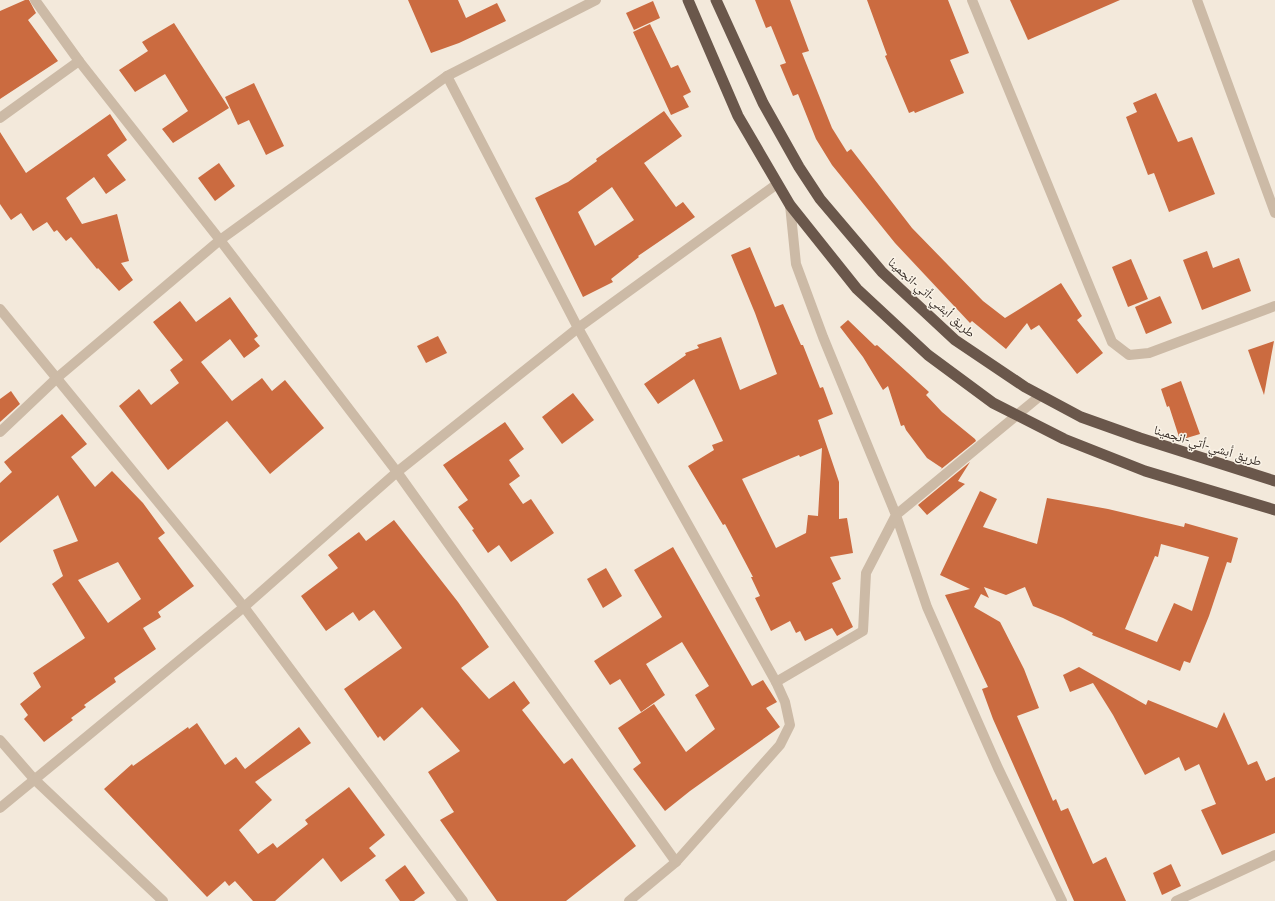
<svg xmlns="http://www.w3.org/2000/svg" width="1275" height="901" font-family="Arial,'Noto Naskh Arabic',sans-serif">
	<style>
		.building { fill: #cb6b40; fill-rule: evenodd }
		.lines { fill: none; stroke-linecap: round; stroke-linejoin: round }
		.minor { stroke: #ccbaa6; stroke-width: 10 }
		.trunk { stroke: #6a574b; stroke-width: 11 }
		.labels { text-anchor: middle; stroke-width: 3; stroke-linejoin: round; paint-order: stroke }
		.street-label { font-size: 13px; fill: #372d27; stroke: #faf3e7 }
	</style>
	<rect width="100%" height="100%" fill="#f3e9db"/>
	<!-- building -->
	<g class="building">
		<polygon points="25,0 29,0 36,13 28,20 58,61 0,99 0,11"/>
		<polygon points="408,0 458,0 466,18 497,3 506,21 459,43 431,53"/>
		<polygon points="755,0 790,0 809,51 802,53 832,128 847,152 851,149 912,228 983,301 1005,318 1061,283 1082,316 1077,320 1103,353 1077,374 1039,325 1031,330 1027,323 1006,349 972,321 970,323 895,243 832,165 816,139 798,94 793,96 780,65 786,63 771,26 766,28"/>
		<polygon points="867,0 948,0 969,53 950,60 964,93 915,113 914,111 909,113 885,56 887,55"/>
		<polygon points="1010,0 1120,0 1028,40"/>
		<polygon points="653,1 660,18 634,30 626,13"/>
		<polygon points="174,23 229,108 173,143 162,129 188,111 165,74 135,92 119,70 148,51 142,42"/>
		<polygon points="650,24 671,68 678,65 691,92 683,96 689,107 671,115 633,32"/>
		<polygon points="254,83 284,146 266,155 249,120 238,125 225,97"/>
		<polygon points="1156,93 1178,142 1192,137 1215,194 1169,212 1154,173 1148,175 1126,117 1137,112 1133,103"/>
		<path d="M664,111L682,136L644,163L676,207L683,202L695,217L638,256L639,257L611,279L613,282L583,297L535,198L568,182L597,161L596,159ZM612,187L634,220L595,246L578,212Z"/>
		<polygon points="110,114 127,140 107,155 126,180 106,194 94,177 66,198 82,224 117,214 129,261 121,263 133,280 119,291 98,268 97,269 71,237 66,241 57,230 54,232 47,222 33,231 21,213 11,220 0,204 0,132 26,173"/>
		<polygon points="219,163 235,186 215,201 198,178"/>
		<path d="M750,247L775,307L783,304L801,345H803L820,388L823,387L833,414L818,420L839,482V519L847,518L853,553L830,557L841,579L832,583L853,627L837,636L832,628L805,641L800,631L796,633L790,621L771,631L755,598L760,596L751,577H753L725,524L723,525L688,466L714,450L712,445L723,441L694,379L658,404L644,384L686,355L685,353L699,348L697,345L721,337L740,390L777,374L755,313L731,255ZM822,448L818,516L808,515L806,533L776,548L742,479L799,455L800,457Z"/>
		<polygon points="1207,251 1213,268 1239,258 1251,291 1202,310 1183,260"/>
		<polygon points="1131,259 1148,299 1128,307 1112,267"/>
		<polygon points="1160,296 1172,323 1146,334 1135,307"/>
		<polygon points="230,297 258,336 254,339 260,346 244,358 230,339 201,362 232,401 262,378 272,391 285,380 324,428 270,474 227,421 168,470 119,406 139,389 151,405 179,383 170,370 183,360 153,322 180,301 196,322"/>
		<polygon points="848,320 875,346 877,345 907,372 929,392 926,395 942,412 975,439 976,441 940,470 942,468 927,458 906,430 904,425 901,426 888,386 883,390 863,357 840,327"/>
		<polygon points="438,336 447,353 426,363 417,346"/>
		<polygon points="1274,341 1264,395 1248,350"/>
		<polygon points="1181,381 1200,434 1180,440 1169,406 1167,407 1161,389"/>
		<polygon points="11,391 20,404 0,422 0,399"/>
		<polygon points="573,393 594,420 562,444 542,417"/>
		<path d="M62,414L87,444L71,457L95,487L112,471L143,503L165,533L158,538L194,586L158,612L161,617L143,628L156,649L114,678L116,682L84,705L86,707L71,718L73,720L44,742L24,719L28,715L20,704L41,687L33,673L85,638L52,584L63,576L53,550L78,541L58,495L0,543V483L12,472L4,462ZM118,562L141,599L108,623L78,580Z"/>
		<polygon points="505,422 524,449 509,460 520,476 509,484 523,504 531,499 554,533 511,562 499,545 488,553 472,530 474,529 458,507 468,500 443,465"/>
		<polygon points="970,462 958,481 965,484 927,515 918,505"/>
		<path d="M980,491L997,499L983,527L1037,544L1047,498L1108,509L1184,527L1185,523L1238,538L1231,563L1227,562L1209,616L1190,663L1184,661L1180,671L1092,635L1093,633L1063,618L1033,606L1025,587L1006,595L984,587L989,598L981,594L974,607L1000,622L1024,669L1039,708L1017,716L1053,801L1056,799L1061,811L1068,808L1093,864L1106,857L1126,901H1074L993,719L982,689L988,687L945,595L970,589L940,575ZM1161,544L1209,557L1192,611L1174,603L1157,642L1125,629L1155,556L1158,557Z"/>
		<polygon points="394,520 458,602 489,647 461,668 489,699 514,681 530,703 522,710 564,764 572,758 636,846 566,901 497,901 440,820 454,812 428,772 460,751 422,707 384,741 380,736 378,738 344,689 402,648 374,610 359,621 353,612 326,631 301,596 338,568 328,555 359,532 366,541"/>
		<polygon points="673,547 752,686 763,680 777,702 766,708 780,727 690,791 665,811 633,769 641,763 618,728 654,704 686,752 715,729 695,695 709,686 682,642 646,664 665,695 641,712 620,679 610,685 594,661 662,617 634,570"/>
		<polygon points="606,568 622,596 603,608 587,579"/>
		<polygon points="1079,667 1146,705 1148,700 1217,728 1224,712 1248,765 1257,761 1266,781 1275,777 1275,833 1222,855 1201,810 1216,804 1199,764 1185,771 1179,757 1145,775 1113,715 1093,683 1070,692 1063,675"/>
		<polygon points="197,723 225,765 236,757 245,769 299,727 311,743 255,782 272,800 239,830 258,854 273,843 277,848 308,824 305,820 349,787 385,835 369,848 376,856 341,882 323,858 275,901 253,901 235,881 229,886 225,881 207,897 104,789 132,764 133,766 188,727 189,729"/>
		<polygon points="1171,864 1181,886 1162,895 1153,873"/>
		<polygon points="405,865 425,893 414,901 400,901 385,880"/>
	</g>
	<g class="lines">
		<!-- minor -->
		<g class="minor">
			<polyline points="35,0 79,61 220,240 397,472 676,862 629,901"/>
			<polyline points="596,0 447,76 578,328 776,682 785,702 790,725 780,745 676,862"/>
			<polyline points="972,0 1112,342 1129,355 1149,353 1275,306"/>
			<polyline points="1197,0 1275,213"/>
			<polyline points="0,118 79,61"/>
			<polyline points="0,309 244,607 463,901"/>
			<polyline points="1040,396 896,515 927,607 998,768 1062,901"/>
			<polyline points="0,432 58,377 220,240 447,76"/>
			<polyline points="776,682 863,631 866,573 896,515 823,337 796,264 790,205"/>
			<polyline points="0,740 34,779 163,901"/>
			<polyline points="0,808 244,607 397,472 578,328 777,184"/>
			<polyline points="1176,901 1275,855"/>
		</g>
		<!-- trunk -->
		<g class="trunk">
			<polyline points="688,0 738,116 790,205 857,289 928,355 993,403 1064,439 1145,471 1275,510"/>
			<polyline points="716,0 763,103 799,167 820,199 882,272 955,340 1025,387 1081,417 1140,438 1275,481"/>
		</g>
	</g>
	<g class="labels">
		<!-- street labels -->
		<g class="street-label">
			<text transform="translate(932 297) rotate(42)" y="5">طريق أبشي-أتي-انجمينا</text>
			<text transform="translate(1208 445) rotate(17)" y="5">طريق أبشي-أتي-انجمينا</text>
		</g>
	</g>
</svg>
